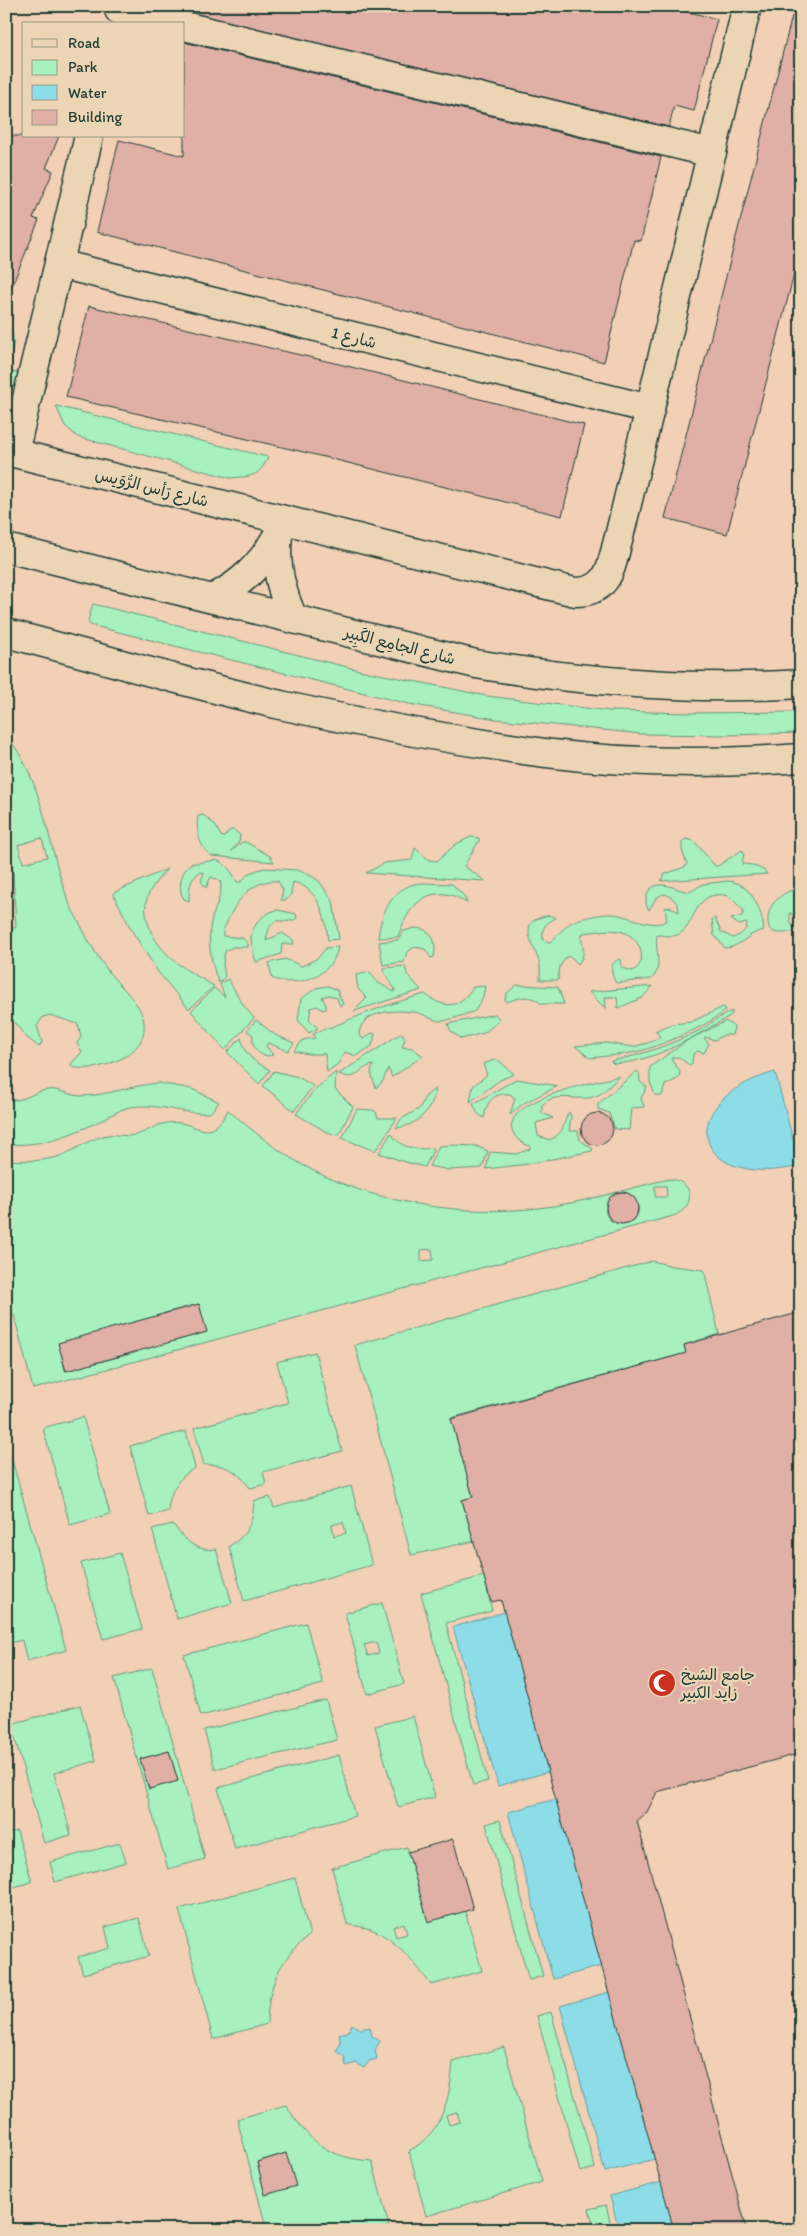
<svg xmlns="http://www.w3.org/2000/svg" width="807" height="2236" font-family="Itim,'Playpen Sans Arabic',sans-serif">
	<style>
		.green { fill: #a8f1bf; stroke: #64977a; fill-rule: evenodd }
		.water { fill: #8ddde8; stroke: #619da0 }
		.building { fill: #e0b0a7; stroke: #1f3d34 }
		.lines { fill: none; stroke-linecap: round; stroke-linejoin: round }
		.minor-casing { stroke: #1f3d34; stroke-width: 31 }
		.secondary-casing { stroke: #1f3d34; stroke-width: 31 }
		.minor { stroke: #ebd5b5; stroke-width: 28 }
		.secondary { stroke: #ebd5b5; stroke-width: 28 }
		.labels { text-anchor: middle; stroke-width: 4.5; stroke-linejoin: round; paint-order: stroke }
		.street-label { font-size: 16px; fill: #1f3d34; stroke: #ebd5b5 }
		.poi-label { font-size: 16px; fill: #1f3d34; stroke: #ebd5b5; text-anchor: start }
	</style>
	<rect width="100%" height="100%" fill="#f1d0b6"/>
	<filter id="ink" filterUnits="userSpaceOnUse"><feTurbulence type="fractalNoise" baseFrequency=".02" numOctaves="2"/><feDisplacementMap in="SourceGraphic" scale="10" xChannelSelector="R" yChannelSelector="G"/><feConvolveMatrix kernelMatrix="1 2 1 2 8 2 1 2 1" color-interpolation-filters="sRGB"/></filter>
	<g filter="url(#ink)">
		<!-- green -->
		<g class="green">
			<path d="M6,324L10,325C14,338 16,348 6,359Z"/>
			<polygon points="6,372 21,373 14,400 6,406"/>
			<path d="M56,406L268,457C259,478 251,476 230,478L78,437L65,426Z"/>
			<path d="M6,581L11,582C14,588 12,600 6,603Z"/>
			<polygon points="93,604 359,670 487,696 610,711 691,713 801,712 801,733 727,735 642,734 496,719 409,704 90,625 88,621"/>
			<path d="M6,735C45,780 48,852 70,905C74,914 80,923 84,932C91,946 99,959 108,971C122,990 147,1006 144,1031C141,1058 95,1073 72,1067L71,1064L82,1052L77,1043L81,1037L78,1024L50,1015L43,1017L37,1026L42,1042L39,1047L25,1036L6,1012V932L16,927L13,871L6,827ZM42,838L47,857L23,863L18,845Z"/>
			<path d="M203,815L215,825L221,836L224,837L230,830H234L240,835L239,842L231,852L242,842H246L270,856L274,862L212,856C199,848 196,830 198,816Z"/>
			<polygon points="471,837 479,838 479,841 464,866 485,881 366,873 385,863 412,860 415,848 429,860 437,861 456,844"/>
			<polygon points="686,839 694,841 715,866 718,866 742,850 744,854 742,864 753,865 765,871 767,874 661,881 665,874 685,867 687,864 682,850 682,842"/>
			<path d="M216,860C227,864 232,872 237,882H241L249,873L264,868L297,870L310,875L319,881L333,901L339,939L328,940C326,917 319,888 293,882L291,894L286,900H281L283,890L278,881C253,879 236,900 227,922C225,927 222,931 223,936L243,938L248,944V947H233L225,951L223,964L225,977L219,983C211,965 207,941 211,922C214,909 224,893 220,880L211,877L206,888L201,881L204,873L200,872C189,879 189,889 189,901L184,899C177,888 181,873 190,864Z"/>
			<path d="M167,869C148,890 139,903 151,931C164,959 188,971 214,986L189,1009L158,972L132,931L113,893Z"/>
			<path d="M728,881C751,882 762,911 764,930C749,932 740,948 725,948L714,935L712,920L715,918L721,932L733,938C740,935 747,931 747,923L739,925L731,919L742,916L744,911L729,896C692,887 697,928 677,935C671,937 663,935 657,935C654,948 664,970 651,979L616,983C611,974 608,961 621,959L622,968L633,971C650,961 639,937 623,932C611,928 595,932 583,933L581,937C583,948 586,955 578,964C573,960 574,956 566,957L560,966L558,980H540C540,974 541,967 539,961C535,948 517,923 542,917C547,915 552,915 556,918C546,923 541,927 543,940L550,942C560,935 564,924 577,920C587,917 600,914 611,914C627,914 655,931 667,920L665,908L670,907L679,912C679,903 672,895 663,894L656,898L649,910C646,906 645,901 647,895C654,875 678,891 690,892L703,884Z"/>
			<path d="M423,883L452,884L464,896L467,903C463,902 459,897 454,896C423,886 406,911 398,937L378,938C381,911 394,884 423,883Z"/>
			<path d="M801,887V924L790,912V921L795,931C789,932 778,935 772,931C769,929 768,925 768,921C767,902 785,891 801,887Z"/>
			<path d="M278,910L296,914L297,918C284,928 271,908 266,941L282,933L293,940L294,944H282L281,954L256,962C254,954 251,945 251,937C253,924 265,911 278,910Z"/>
			<path d="M415,928C433,929 437,941 434,957L431,958L425,949L415,947L407,952L404,962L383,965L379,942L398,940L404,931Z"/>
			<path d="M338,947C333,976 297,989 272,978L269,963L285,959L302,966L318,958L326,948Z"/>
			<polygon points="405,966 407,974 421,990 354,1011 367,998 358,989 356,975 370,972 377,982 394,992 395,989 385,974 384,968"/>
			<polygon points="228,979 244,1006 254,1018 225,1050 191,1011 214,988 225,997 220,984"/>
			<path d="M517,985L558,987L564,1004H541C531,992 517,999 506,1002L505,999L507,993Z"/>
			<polygon points="328,986 337,990 343,1004 340,1006 337,998 329,995 322,997 326,1005 326,1009 323,1010 317,1006 311,1008 309,1020 318,1028 309,1033 298,1020 301,999 316,988"/>
			<path d="M485,986L483,997L475,1011C465,1014 452,1020 441,1021C434,1021 426,1015 419,1013C400,1009 361,1009 359,1034L363,1039L372,1033L375,1034L372,1046L356,1056L345,1052L338,1064L327,1072L325,1054H308L294,1051L303,1040L315,1038L313,1034C322,1029 331,1028 339,1024C367,1012 395,1002 425,994C445,1010 460,1008 473,987Z"/>
			<polygon points="653,986 642,998 618,1008 617,997 605,997 606,1009 589,992"/>
			<path d="M723,1007L726,1009C714,1024 655,1048 636,1052C621,1055 605,1056 590,1058L575,1046L607,1043L632,1047L648,1043L659,1038V1035L655,1031L672,1024L691,1022Z"/>
			<path d="M732,1011V1014L730,1016C693,1037 657,1061 614,1064L611,1061C642,1055 670,1045 698,1031C709,1025 720,1016 732,1011Z"/>
			<polygon points="495,1014 500,1020 484,1033 461,1039 451,1031 448,1024"/>
			<path d="M256,1020L275,1035L294,1043L288,1051L268,1043L266,1046L273,1055C260,1059 251,1048 253,1035L247,1031Z"/>
			<polygon points="726,1021 734,1027 732,1035 724,1035 715,1040 705,1037 704,1038 709,1044 704,1053 697,1051 693,1055 692,1064 689,1065 679,1057 672,1057 672,1061 680,1071 679,1078 665,1085 662,1096 655,1095 650,1082 650,1067 688,1040"/>
			<path d="M400,1034H403L405,1039L402,1047L412,1048L423,1056L392,1077L388,1068L383,1081L376,1088L371,1073L373,1065C356,1068 359,1083 339,1074Z"/>
			<path d="M241,1038C247,1058 252,1060 270,1070L259,1084L227,1052Z"/>
			<polygon points="497,1059 514,1074 500,1080 470,1102 473,1086 487,1075 483,1064"/>
			<polygon points="274,1071 298,1077 313,1086 294,1111 263,1086"/>
			<polygon points="637,1071 639,1073 640,1082 647,1087 641,1098 644,1107 631,1108 629,1130 615,1129 609,1113 598,1109 598,1104"/>
			<polygon points="336,1072 335,1089 353,1107 338,1136 325,1131 296,1114 314,1090"/>
			<path d="M620,1076C613,1082 604,1093 596,1096C579,1103 556,1090 542,1105V1113L553,1118L536,1123L538,1136L550,1140C566,1132 562,1124 569,1112L571,1116L569,1131H578L580,1140L593,1149L592,1151L528,1164L486,1169L490,1152L516,1154L530,1149L531,1146C524,1145 519,1141 515,1136C491,1100 602,1081 620,1076Z"/>
			<path d="M516,1079L558,1086L524,1103L510,1115L515,1098L510,1094C491,1093 487,1102 484,1118L478,1114L473,1104Z"/>
			<path d="M159,1083L192,1089L219,1102L210,1113C183,1115 154,1101 126,1108C117,1111 110,1116 102,1120C71,1135 41,1147 6,1144V1099C27,1103 30,1092 47,1090C58,1088 70,1096 82,1096C105,1096 133,1085 159,1083Z"/>
			<path d="M436,1088C433,1109 418,1126 396,1128L401,1119L419,1109L425,1097Z"/>
			<polygon points="357,1109 373,1110 376,1112 378,1118 397,1118 375,1151 342,1138"/>
			<path d="M228,1110C251,1129 274,1149 301,1164C368,1203 463,1217 539,1208C583,1203 626,1189 669,1179C694,1180 697,1207 673,1216L33,1389L14,1315H6V1160C25,1161 45,1162 63,1155C77,1149 93,1137 108,1135C117,1134 126,1137 135,1135C145,1133 155,1125 167,1123C197,1118 207,1149 228,1110ZM655,1186H666L667,1197H655ZM620,1192C627,1192 633,1194 636,1201C651,1232 589,1232 610,1197ZM432,1249L433,1260L421,1261V1250ZM199,1304L206,1332L171,1342L164,1313ZM131,1324L138,1352L65,1371L59,1343Z"/>
			<path d="M391,1133C401,1149 416,1150 434,1148L425,1167L405,1162L379,1153Z"/>
			<polygon points="451,1145 476,1146 488,1151 482,1168 449,1170 429,1166 439,1146"/>
			<polygon points="652,1261 672,1266 704,1270 719,1334 684,1345 686,1353 451,1418 473,1497 462,1500 474,1541 411,1555 355,1345"/>
			<path d="M315,1352L342,1451L263,1472L266,1484L250,1488C238,1471 225,1463 204,1465L194,1428L288,1403L277,1362Z"/>
			<polygon points="83,1417 110,1514 70,1525 43,1428"/>
			<path d="M186,1431L195,1468C177,1478 170,1491 168,1511L149,1516L130,1446Z"/>
			<polygon points="6,1439 66,1650 27,1661 22,1640 6,1644"/>
			<path d="M351,1486L372,1565L244,1601L229,1546C248,1536 253,1521 254,1501L270,1497L274,1508ZM343,1522L346,1533L334,1536L332,1525Z"/>
			<path d="M173,1524C184,1540 196,1552 216,1549L232,1603L177,1619L152,1529Z"/>
			<polygon points="120,1553 142,1629 103,1639 81,1563"/>
			<polygon points="484,1576 492,1611 446,1623 488,1781 473,1785 421,1593"/>
			<path d="M382,1603L404,1684L367,1694L345,1613ZM376,1642L379,1653L368,1656L364,1645Z"/>
			<polygon points="306,1623 323,1684 201,1716 184,1655"/>
			<path d="M152,1668L205,1859L168,1869L114,1678ZM169,1751L178,1781L149,1789L140,1759Z"/>
			<polygon points="326,1700 337,1740 215,1769 204,1730"/>
			<polygon points="80,1705 96,1761 54,1773 71,1835 44,1843 11,1724"/>
			<polygon points="413,1716 435,1797 398,1807 375,1726"/>
			<polygon points="339,1755 355,1816 235,1849 218,1788"/>
			<polygon points="500,1820 543,1976 529,1980 486,1824"/>
			<polygon points="17,1831 32,1882 10,1888 6,1875 6,1834"/>
			<polygon points="120,1843 126,1862 55,1882 50,1862"/>
			<path d="M407,1847L428,1921L465,1911L482,1971L431,1985C416,1964 396,1939 371,1929C364,1927 355,1926 347,1924L332,1868ZM404,1923L407,1934L396,1937L393,1927Z"/>
			<path d="M295,1878L310,1935C279,1958 268,1987 267,2024L213,2039L179,1909Z"/>
			<polygon points="139,1918 149,1956 83,1974 78,1957 110,1948 105,1927"/>
			<polygon points="551,2012 595,2168 580,2172 537,2016"/>
			<path d="M504,2047L542,2182L426,2216L409,2151C443,2132 450,2098 453,2062ZM457,2112L460,2122L449,2125L446,2115Z"/>
			<path d="M286,2105C309,2142 328,2158 372,2161L389,2226L375,2230H267L237,2119ZM286,2153L295,2186L266,2194L257,2162Z"/>
			<polygon points="606,2205 612,2230 595,2230 589,2209"/>
		</g>
		<!-- water -->
		<g class="water">
			<path d="M775,1072L800,1166C691,1191 671,1101 775,1072Z"/>
			<polygon points="505,1612 548,1772 498,1786 453,1627"/>
			<polygon points="556,1799 602,1966 553,1979 508,1812"/>
			<polygon points="609,1992 655,2159 605,2172 560,2006"/>
			<polygon points="352,2024 360,2029 370,2027 372,2036 380,2041 375,2050 377,2059 369,2061 364,2068 356,2063 346,2066 344,2056 336,2051 341,2043 339,2034 348,2032"/>
			<polygon points="662,2182 674,2230 619,2230 610,2196"/>
		</g>
		<!-- building -->
		<g class="building">
			<polygon points="184,6 665,6 717,19 694,111 674,106 669,127 184,11"/>
			<polygon points="792,16 801,17 801,247 727,534 665,518"/>
			<polygon points="184,42 661,157 641,241 634,240 604,362 97,232 119,140 184,156"/>
			<polygon points="6,136 59,136 46,168 53,171 33,218 39,220 7,298"/>
			<polygon points="89,306 339,364 584,425 562,516 312,454 66,397"/>
			<circle cx="597" cy="1129" r="16"/>
			<circle cx="622" cy="1208" r="16"/>
			<polygon points="199,1304 207,1332 66,1371 58,1343"/>
			<polygon points="801,1312 801,1753 657,1792 647,1812 637,1821 747,2230 674,2230 501,1600 491,1602 462,1500 473,1497 451,1419 686,1353 684,1345"/>
			<polygon points="169,1751 178,1781 149,1789 140,1759"/>
			<polygon points="453,1839 473,1909 428,1922 408,1852"/>
			<polygon points="286,2153 296,2186 265,2195 257,2162"/>
		</g>
		<g class="lines">
			<!-- minor casing -->
			<g class="minor-casing">
				<g id="minor">
					<polyline points="119,10 176,24"/>
					<polyline points="184,26 712,153"/>
					<polyline points="59,264 650,409"/>
					<path d="M6,451L575,592C611,592 611,564 619,537L747,6"/>
					<polyline points="14,453 89,136"/>
					<path d="M281,520C272,554 279,587 293,618"/>
					<path d="M214,598C242,583 261,565 276,538"/>
				</g>
			</g>
			<!-- secondary casing -->
			<g class="secondary-casing">
				<g id="secondary">
					<path d="M6,548L476,664C584,682 691,691 801,684"/>
					<path d="M6,633C99,657 192,685 285,706C371,725 458,741 545,753C630,764 716,764 801,758"/>
				</g>
			</g>
			<!-- minor -->
			<use href="#minor" class="minor"/>
			<!-- secondary -->
			<use href="#secondary" class="secondary"/>
		</g>
	</g>
	<!-- icons -->
	<defs>
		<g id="mosque-disc" transform="scale(1.4375)"><circle r="9.5" fill="#c8321e" stroke="#ebd5b5"/><path d="M3.5-4.9A6 6 0 1 0 3.5 4.9A5 5 0 1 1 3.5-4.9Z" fill="#fff"/></g>
	</defs>
	<g fill-rule="evenodd">
		<use href="#mosque-disc" x="662" y="1683"/>
	</g>
	<g class="labels">
		<!-- street labels -->
		<g class="street-label">
			<text transform="translate(354 337) rotate(14)" y="6">شارع 1</text>
			<text transform="translate(152 487) rotate(14)" y="6">شارع رَأس الرُّوَيس</text>
			<text transform="translate(400 645) rotate(14)" y="6">شارع الجامِع الكَبِير</text>
		</g>
		<!-- poi labels -->
		<g class="poi-label">
			<text x="681" y="1680">جامع الشيخ<tspan x="681" dy="18">زايد الكبير</tspan></text>
		</g>
	</g>
	<!-- margin -->
	<rect width="807" height="2236" fill="none" stroke="#ebd5b5" stroke-width="25"/>
	<rect x="12" y="12" width="782" height="2211" fill="none" stroke="#1f3d34" stroke-width="2" filter="url(#ink)"/>
	<!-- legend -->
	<rect x="22" y="22" width="162" height="115" fill="#ebd5b5" stroke="#999881"/>
	<rect x="32" y="39" width="25" height="8" fill="#ebd5b5" stroke="#999881"/>
	<text x="68" y="48" font-size="15" fill="#1f3d34">Road</text>
	<rect x="32" y="60" width="25" height="15" fill="#a8f1bf" stroke="#999881"/>
	<text x="68" y="72" font-size="15" fill="#1f3d34">Park</text>
	<rect x="32" y="85" width="25" height="15" fill="#8ddde8" stroke="#999881"/>
	<text x="68" y="98" font-size="15" fill="#1f3d34">Water</text>
	<rect x="32" y="110" width="25" height="15" fill="#e0b0a7" stroke="#999881"/>
	<text x="68" y="122" font-size="15" fill="#1f3d34">Building</text>
</svg>
